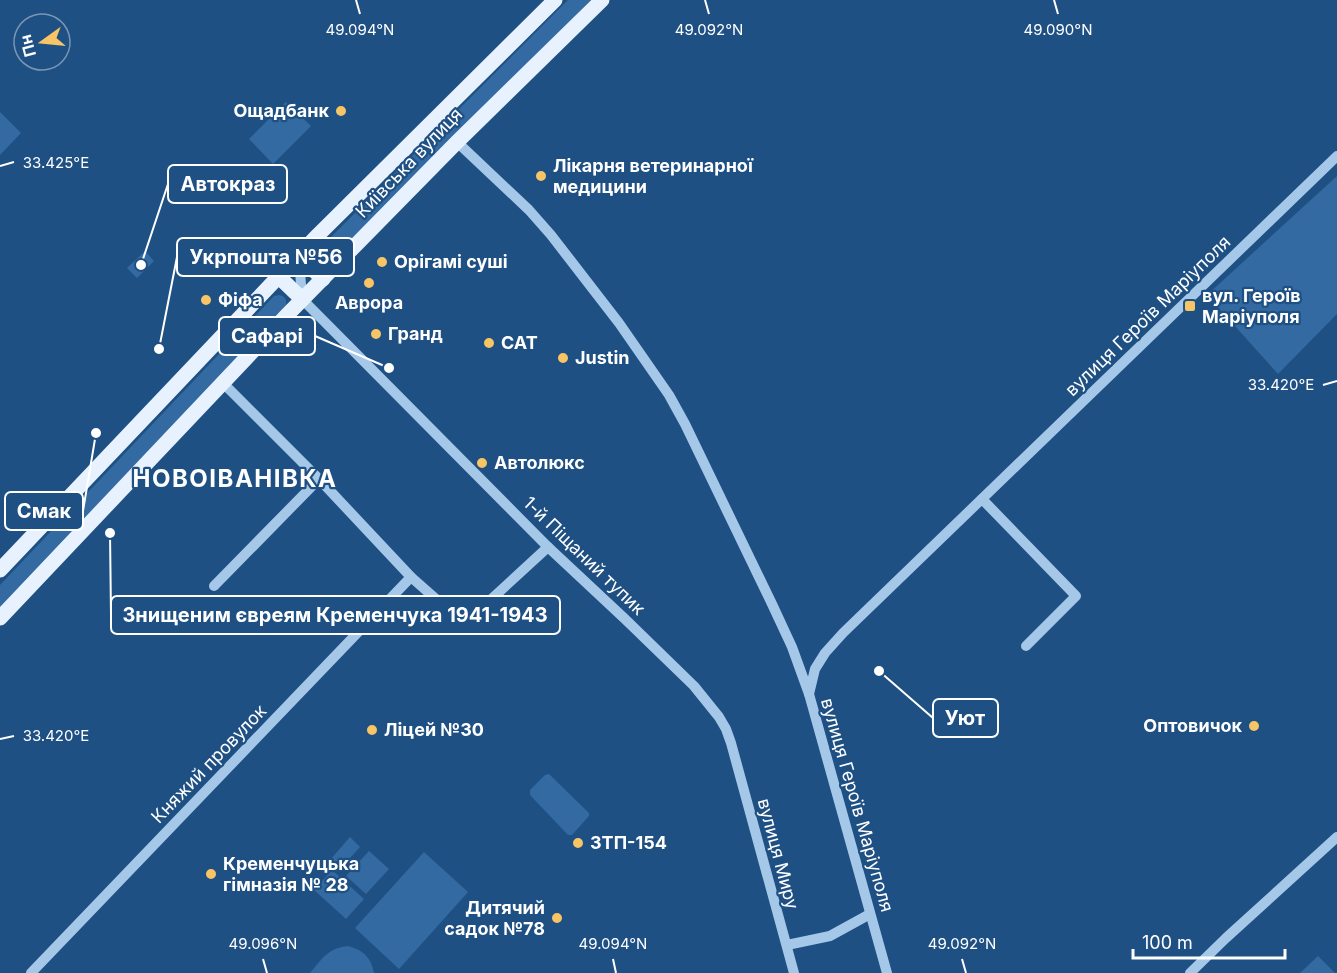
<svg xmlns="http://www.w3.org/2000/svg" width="1337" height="973" font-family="Inter,sans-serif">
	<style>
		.green { fill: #326aa1 }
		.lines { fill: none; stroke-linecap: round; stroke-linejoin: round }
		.minor { stroke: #a5c8e9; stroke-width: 10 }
		.major { stroke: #e8f2fe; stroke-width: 15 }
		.ticks { fill: none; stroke: #fff; stroke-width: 2 }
		.poi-dot { fill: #f7c565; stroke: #1f5083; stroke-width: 2 }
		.labels { text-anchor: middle; stroke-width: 4.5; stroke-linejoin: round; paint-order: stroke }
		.poi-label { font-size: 18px; font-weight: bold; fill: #fff; stroke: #1f5083; text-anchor: start }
		.street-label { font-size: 18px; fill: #fff; stroke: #1f5083 }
		.district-label { font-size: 24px; font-weight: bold; letter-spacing: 1.5px; fill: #fff; stroke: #1f5083 }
		.ticks-label { font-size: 15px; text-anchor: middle; fill: #fff; stroke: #1f5083; stroke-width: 4.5; stroke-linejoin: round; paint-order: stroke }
		.leader { fill: none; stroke: #fff; stroke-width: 2 }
		.callout-dot { fill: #fff; stroke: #1f5083; stroke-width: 2 }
		.callout { fill: #1f5083; stroke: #fff; stroke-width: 2 }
		.callout-label { font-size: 20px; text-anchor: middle; font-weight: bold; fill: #fff }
	</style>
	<rect width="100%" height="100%" fill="#1f5083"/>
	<!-- green -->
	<g class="green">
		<polygon points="568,0 591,0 324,267 321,268 312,258 313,255"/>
		<polygon points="286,102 311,126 273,164 249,139"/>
		<polygon points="0,112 21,133 0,155"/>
		<polygon points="1337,176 1337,314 1278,374 1207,295"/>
		<polygon points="145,251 154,261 137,278 127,268"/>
		<path d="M279,295C285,296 287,300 286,305L0,609V585L274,296Z"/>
		<polygon points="549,774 589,813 589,816 572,835 568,835 530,795 530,790 545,775"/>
		<polygon points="350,837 360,847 340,869 330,860"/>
		<polygon points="369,851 389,869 366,894 346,876"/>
		<polygon points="424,852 468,892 399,969 355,928"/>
		<polygon points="332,870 364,899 346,919 314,890"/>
		<path d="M348,946C363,950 371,957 374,973H310C322,959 328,948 348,946Z"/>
		<polygon points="1318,956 1335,973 1300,973"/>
	</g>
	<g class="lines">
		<!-- minor -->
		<g class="minor">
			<polyline points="457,142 529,210 551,235 619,323 669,395 685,424 772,604 792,647 809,694"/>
			<polyline points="299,256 302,299 548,547 625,619 694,686 719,717 726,729 731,743 794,973"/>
			<polyline points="223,383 319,479 411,577 453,614 473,616 548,547"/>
			<polyline points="982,499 1076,596 1026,646"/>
			<polyline points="214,586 319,479"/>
			<polyline points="787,945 830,936 870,914"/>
			<polyline points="31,973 411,577"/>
			<polyline points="887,973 809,694 815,669 825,653 843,633 1337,156"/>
			<polyline points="1190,973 1226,938 1337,837"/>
		</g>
		<!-- major -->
		<g class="major">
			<polyline points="299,256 323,279"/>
			<polyline points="279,277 302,299"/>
			<polyline points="0,570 318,235 555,0"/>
			<polyline points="0,618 287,315 457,142 602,0"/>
		</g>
	</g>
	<!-- ticks -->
	<path class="ticks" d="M356,0L360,14M705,0L709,14M1054,0L1058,14M0,166L14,162M1323,385L1337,381M0,739L14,736M263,959L267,973M613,959L616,973M962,959L966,973"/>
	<!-- markers -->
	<g class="poi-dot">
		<circle cx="341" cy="111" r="6"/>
		<circle cx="541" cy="176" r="6"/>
		<circle cx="382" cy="262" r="6"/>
		<circle cx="369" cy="283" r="6"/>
		<circle cx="206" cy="300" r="6"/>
		<rect x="1184" y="300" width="12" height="12" rx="3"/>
		<circle cx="376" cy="334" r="6"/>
		<circle cx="489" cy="343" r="6"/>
		<circle cx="563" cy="358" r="6"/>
		<circle cx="482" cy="463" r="6"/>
		<circle cx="1254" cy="726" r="6"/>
		<circle cx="372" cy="730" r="6"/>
		<circle cx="578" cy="843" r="6"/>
		<circle cx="211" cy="874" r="6"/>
		<circle cx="557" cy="918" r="6"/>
	</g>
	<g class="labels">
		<!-- poi labels -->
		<g class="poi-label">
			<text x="329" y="117" text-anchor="end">Ощадбанк</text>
			<text x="553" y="172">Лікарня ветеринарної<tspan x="553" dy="21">медицини</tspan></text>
			<text x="394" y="268">Орігамі суші</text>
			<text x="1202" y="302">вул. Героїв<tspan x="1202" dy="21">Маріуполя</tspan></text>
			<text x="218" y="306">Фiфа</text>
			<text x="369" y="309" text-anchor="middle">Аврора</text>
			<text x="388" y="340">Гранд</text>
			<text x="501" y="349">САТ</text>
			<text x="575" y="364">Justin</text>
			<text x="494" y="469">Автолюкс</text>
			<text x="1242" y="732" text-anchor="end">Оптовичок</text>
			<text x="384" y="736">Ліцей №30</text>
			<text x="590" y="849">ЗТП-154</text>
			<text x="223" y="870">Кременчуцька<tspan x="223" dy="21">гімназія № 28</tspan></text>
			<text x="545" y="914" text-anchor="end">Дитячий<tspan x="545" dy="21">садок №78</tspan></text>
		</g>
		<!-- street labels -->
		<g class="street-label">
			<text transform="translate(409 163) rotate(-46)" y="6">Київська вулиця</text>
			<text transform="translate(1148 316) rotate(-44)" y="6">вулиця Героїв Маріуполя</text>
			<text transform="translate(584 556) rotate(44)" y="6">1-й Піщаний тупик</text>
			<text transform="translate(209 764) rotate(-46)" y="6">Княжий провулок</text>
			<text transform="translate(857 805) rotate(74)" y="6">вулиця Героїв Маріуполя</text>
			<text transform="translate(778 854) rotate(75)" y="6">вулиця Миру</text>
		</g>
		<!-- district labels -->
		<g class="district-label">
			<text x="235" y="487">НОВОІВАНІВКА</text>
		</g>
	</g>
	<g class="ticks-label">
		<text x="360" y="35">49.094°N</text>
		<text x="709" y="35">49.092°N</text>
		<text x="1058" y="35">49.090°N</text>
		<text x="56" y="168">33.425°E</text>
		<text x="1281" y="390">33.420°E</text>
		<text x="56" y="741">33.420°E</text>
		<text x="263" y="949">49.096°N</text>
		<text x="613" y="949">49.094°N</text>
		<text x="962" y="949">49.092°N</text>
	</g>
	<!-- callouts -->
	<path class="leader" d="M141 265L168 184M159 349L177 257M389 368L315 336M96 433L83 511M110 533L111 615M879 671L933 718"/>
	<g class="callout-dot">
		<circle cx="141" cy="265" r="6"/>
		<circle cx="159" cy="349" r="6"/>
		<circle cx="389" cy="368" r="6"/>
		<circle cx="96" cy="433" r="6"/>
		<circle cx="110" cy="533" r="6"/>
		<circle cx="879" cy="671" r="6"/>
	</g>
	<g class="callout">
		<rect x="168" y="165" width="119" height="38" rx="6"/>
		<rect x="177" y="238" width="177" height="38" rx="6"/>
		<rect x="219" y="317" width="96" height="38" rx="6"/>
		<rect x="5" y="492" width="78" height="38" rx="6"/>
		<rect x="111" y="596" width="449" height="38" rx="6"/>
		<rect x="933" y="699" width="65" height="38" rx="6"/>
	</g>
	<g class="callout-label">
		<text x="228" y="191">Автокраз</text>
		<text x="266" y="264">Укрпошта №56</text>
		<text x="267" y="343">Сафарі</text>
		<text x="44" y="518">Смак</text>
		<text x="335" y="622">Знищеним євреям Кременчука 1941-1943</text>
		<text x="965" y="725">Уют</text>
	</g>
	<!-- north arrow -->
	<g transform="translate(42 42) rotate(255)"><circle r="28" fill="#1f5083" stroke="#7996b5" stroke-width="1.5"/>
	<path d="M0-4.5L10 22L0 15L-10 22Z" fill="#f7c565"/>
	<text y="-9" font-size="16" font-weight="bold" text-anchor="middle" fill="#ffffff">Пн</text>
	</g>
	<!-- scale -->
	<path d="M1133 949v9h152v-9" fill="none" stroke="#ffffff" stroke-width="3"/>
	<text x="1142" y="949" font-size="18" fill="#ffffff" stroke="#1f5083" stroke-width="4.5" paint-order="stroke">100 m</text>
</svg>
